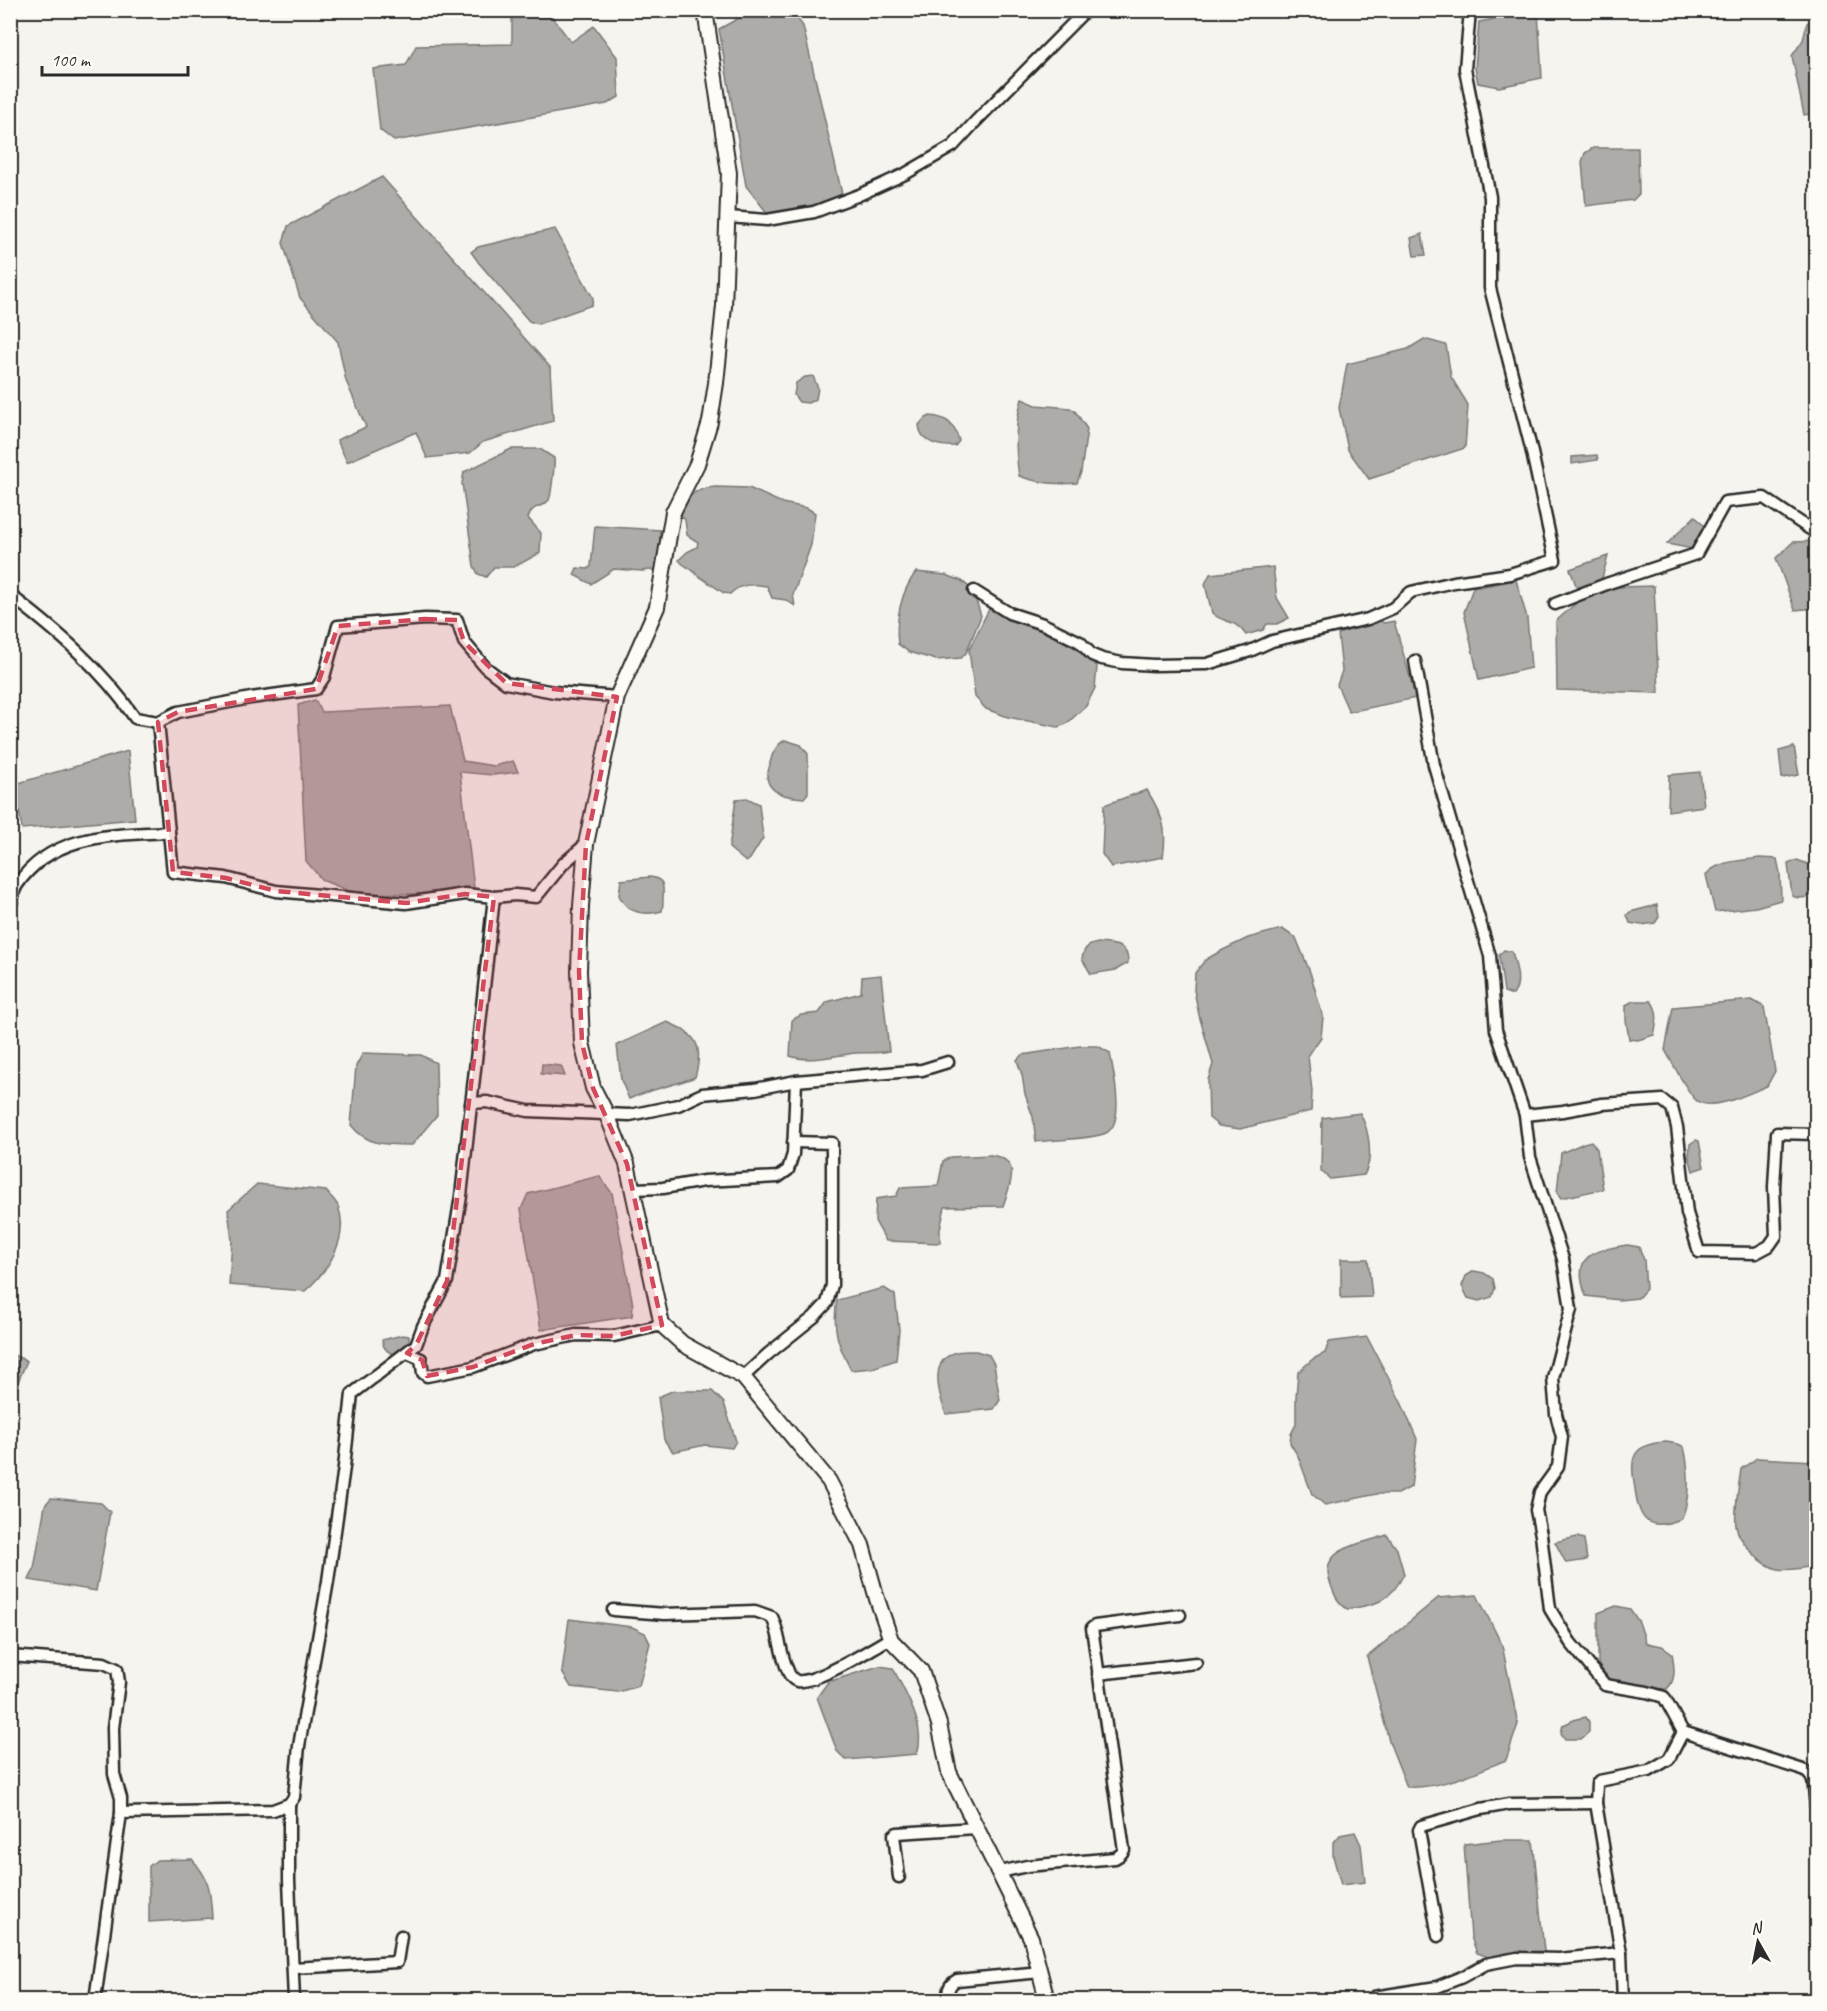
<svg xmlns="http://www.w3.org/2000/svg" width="1827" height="2011" font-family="Caveat,sans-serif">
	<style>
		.water { fill: #adaca9; stroke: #797877; stroke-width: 1.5 }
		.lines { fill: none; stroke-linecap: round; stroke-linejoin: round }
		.minor-casing { stroke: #2b2b2b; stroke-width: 15 }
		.tertiary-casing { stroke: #2b2b2b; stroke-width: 18 }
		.minor { stroke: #fdfcf7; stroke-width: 10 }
		.tertiary { stroke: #fdfcf7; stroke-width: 14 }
		.marked { fill: #d1495b; fill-opacity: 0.2; stroke: #d1495b; stroke-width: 4.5; stroke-dasharray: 12 8; stroke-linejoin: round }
	</style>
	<rect width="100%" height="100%" fill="#f5f4ef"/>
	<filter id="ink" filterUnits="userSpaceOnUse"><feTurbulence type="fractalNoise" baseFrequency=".0167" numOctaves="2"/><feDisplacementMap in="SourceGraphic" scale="12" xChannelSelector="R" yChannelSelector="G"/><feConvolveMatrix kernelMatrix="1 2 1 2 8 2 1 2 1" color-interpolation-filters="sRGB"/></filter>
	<g filter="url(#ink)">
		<!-- water -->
		<g class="water">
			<polygon points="791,10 803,26 842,194 834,201 768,214 746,186 719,29 739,18"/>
			<polygon points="1538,11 1542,78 1499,87 1478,83 1475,68 1479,22"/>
			<polygon points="550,14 571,42 594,26 617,57 619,97 607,104 394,141 380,130 373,69 406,65 416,46 512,44 512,15"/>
			<polygon points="1816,17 1816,113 1804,115 1792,56 1803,40 1807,23"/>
			<polygon points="1593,148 1638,148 1639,194 1633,200 1586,206 1582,162 1585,153"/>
			<polygon points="382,177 550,367 553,421 483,442 470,453 427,458 416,432 347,462 337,440 366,427 346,381 338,342 300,298 283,243 288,226"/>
			<polygon points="555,229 593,298 592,305 538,324 529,321 479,263 471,252 478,247"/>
			<polygon points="1422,234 1426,255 1414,256 1411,238"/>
			<polygon points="1424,339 1446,345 1451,377 1468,405 1465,448 1369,479 1348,450 1339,408 1347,364 1408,349"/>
			<polygon points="813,376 818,388 816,399 808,403 799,402 794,395 796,383 805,377"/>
			<path d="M1022,399L1036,405L1070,408L1075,411L1087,429L1081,472L1077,483C1056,485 1038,483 1019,476C1015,450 1014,425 1022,399Z"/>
			<path d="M930,416C947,417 955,425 959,441L955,446C940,447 920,443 919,425L924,419Z"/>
			<path d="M511,449H540L554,458C555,464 551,497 549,500C542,509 533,503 528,518L541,533L540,553L514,567H494L486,577L478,574L474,566L462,483L464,472Z"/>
			<polygon points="1597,455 1598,460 1572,464 1572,457"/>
			<path d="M715,487L749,488L782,503L807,508L815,513L811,545L793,595L795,606L786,600L772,598L767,586C753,584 741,583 730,594L724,593L696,574C692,567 683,567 679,560L687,552L697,547L698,542L687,535L685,520L679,512C691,494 693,489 715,487Z"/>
			<polygon points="1695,516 1706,528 1693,549 1667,544"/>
			<polygon points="595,526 660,530 659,569 642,571 614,569 591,584 574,575 577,568 588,569 591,566"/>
			<polygon points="1816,541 1816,608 1795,610 1776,558 1793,542"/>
			<polygon points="1608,556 1601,582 1577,588 1570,569"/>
			<path d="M1273,567L1277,598L1289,618L1277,624H1267L1263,630L1246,635C1233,617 1225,625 1212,613L1205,584L1210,574Z"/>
			<path d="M916,572L946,575L962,581L970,588L976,600L981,616L966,653L961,658L936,660L909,652L898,644C895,619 901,592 916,572Z"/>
			<polygon points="1516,580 1527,618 1531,668 1479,680 1464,612 1473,588"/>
			<polygon points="1654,586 1659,693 1557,690 1556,621 1583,597 1617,587"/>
			<polygon points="989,609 1026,623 1060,639 1092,658 1097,667 1095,688 1086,706 1066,724 1058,727 1008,717 986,709 975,697 969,650"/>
			<path d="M1378,619L1384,623L1394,621L1416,698L1349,712L1337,685L1342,671L1338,634C1352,628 1365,627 1378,619Z"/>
			<polygon points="315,700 322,712 450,706 463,761 494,766 513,761 518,772 493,775 460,772 474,888 421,894 354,893 322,880 306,861 298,705"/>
			<path d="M785,740L801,745L808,754V793L804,798C790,797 768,795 767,776C767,773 770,767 770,763C772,753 776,745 785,740Z"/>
			<polygon points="1794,747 1799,775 1782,778 1779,751"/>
			<polygon points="128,751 135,819 22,829 15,784"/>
			<polygon points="1700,772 1704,806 1668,811 1669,775"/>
			<path d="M1147,790C1162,815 1168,828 1163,857L1111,867L1102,854L1104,805Z"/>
			<polygon points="747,798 759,804 763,838 750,859 746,862 729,848 736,799"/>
			<path d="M1760,858L1777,859L1780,873L1781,900L1756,907L1715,912L1706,875C1718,860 1743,861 1760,858Z"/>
			<path d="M1797,860L1816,867V891C1809,898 1802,900 1792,896L1788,864Z"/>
			<path d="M650,877C666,879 663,887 663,900C663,904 663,907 662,911C643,916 627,913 619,895L621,880Z"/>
			<polygon points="1657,905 1659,917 1655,923 1641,925 1630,923 1627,915 1630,912"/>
			<polygon points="1282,929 1296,938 1310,972 1323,1017 1321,1037 1308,1056 1312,1091 1311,1111 1240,1129 1219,1126 1209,1118 1208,1080 1213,1064 1199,1015 1194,990 1195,973 1205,960 1219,952 1248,938"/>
			<path d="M1098,943C1113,944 1129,944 1128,963L1116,970L1091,974L1082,959C1084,948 1087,945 1098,943Z"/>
			<path d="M1504,950L1512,952C1516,966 1522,983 1513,995L1504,992L1499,955Z"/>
			<path d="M881,975L889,1051C878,1054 868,1052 856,1053C835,1055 811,1063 790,1056L792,1020L801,1015L819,1013L827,1002L861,993L862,977Z"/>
			<path d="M1752,1000L1764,1007L1775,1071L1767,1086C1750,1093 1713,1112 1697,1101C1689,1096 1671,1060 1665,1050L1673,1007Z"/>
			<path d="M1633,1001H1651C1659,1011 1657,1023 1654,1035L1638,1040L1629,1039L1626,1020V1005Z"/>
			<path d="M667,1022C697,1034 704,1046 695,1077C673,1086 650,1089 629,1099L621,1080L617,1045Z"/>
			<path d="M1080,1046H1098L1110,1053C1113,1071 1126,1123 1106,1133C1095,1139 1050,1140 1036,1142L1033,1117L1025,1094L1022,1075L1017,1060L1022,1055Z"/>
			<path d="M363,1053L421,1055L436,1063L437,1115L412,1145C388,1145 367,1146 351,1125L356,1066Z"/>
			<polygon points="542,1064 561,1066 565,1076 541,1074"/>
			<path d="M1360,1113C1369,1130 1374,1158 1364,1175L1330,1179L1321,1171L1322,1118Z"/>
			<polygon points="1696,1140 1699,1141 1704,1167 1693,1171 1689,1157 1690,1144"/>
			<polygon points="1591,1141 1597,1149 1603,1189 1561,1198 1557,1193 1561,1153 1584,1143"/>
			<path d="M991,1155C1023,1160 1010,1185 1003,1206L945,1207L940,1229V1243L886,1241L875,1221L876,1199L896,1196L900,1188L938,1186L943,1161L951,1157Z"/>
			<polygon points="599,1176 612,1193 633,1305 632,1316 541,1330 521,1209 528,1194"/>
			<path d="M257,1184L326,1191C329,1195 336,1201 338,1206C350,1238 328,1271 305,1291L229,1285L232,1240L228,1210Z"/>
			<path d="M1627,1245L1639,1247L1644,1260L1646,1289L1638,1298L1619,1300L1586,1296C1571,1255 1592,1251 1627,1245Z"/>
			<polygon points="1341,1259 1368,1259 1372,1297 1341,1298"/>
			<polygon points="1474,1271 1484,1273 1493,1279 1495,1288 1492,1297 1479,1301 1468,1298 1462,1286 1466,1276"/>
			<path d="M884,1288L895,1295L899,1330L896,1360L873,1368L851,1370C838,1345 832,1329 837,1300Z"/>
			<path d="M402,1335L409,1336V1345L396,1355C388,1353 383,1349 382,1340Z"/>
			<polygon points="1367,1337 1401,1402 1417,1439 1411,1487 1398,1494 1377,1494 1325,1505 1312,1494 1298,1456 1290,1443 1291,1434 1296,1424 1296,1397 1298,1372 1313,1359 1325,1353 1329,1342"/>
			<path d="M976,1351L989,1355L994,1364L1000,1400L994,1409L946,1414C940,1398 930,1367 948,1356C956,1350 966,1351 976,1351Z"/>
			<polygon points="11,1354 27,1361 11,1398"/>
			<polygon points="672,1391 712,1391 724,1403 736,1441 732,1448 705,1445 673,1452 664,1440 658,1397"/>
			<path d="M1666,1442L1678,1444L1684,1447C1689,1468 1691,1501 1681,1519C1648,1532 1639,1521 1635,1489C1630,1459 1630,1444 1666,1442Z"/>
			<path d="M1757,1458L1814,1461L1816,1465V1565C1804,1568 1790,1571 1778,1569C1762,1566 1739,1542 1736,1526C1734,1510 1739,1485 1741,1469Z"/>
			<polygon points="51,1498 101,1503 110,1512 96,1591 29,1580 34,1569 45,1505"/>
			<path d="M1387,1535L1397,1549L1404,1574C1390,1602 1376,1605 1347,1609C1336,1601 1334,1594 1330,1582C1318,1547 1363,1544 1387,1535Z"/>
			<polygon points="1577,1537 1584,1539 1587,1560 1566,1563 1555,1542"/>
			<path d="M1477,1595L1502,1645L1518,1724L1506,1760C1476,1772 1441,1789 1407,1787L1390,1744L1367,1657L1438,1598Z"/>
			<path d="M1616,1606L1630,1609L1639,1622L1646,1643L1662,1646L1672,1653C1674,1665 1677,1680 1667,1689L1642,1687L1610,1681L1598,1664V1613Z"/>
			<polygon points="569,1619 632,1627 645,1633 650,1643 639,1686 618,1692 571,1687 562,1672"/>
			<path d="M879,1666L893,1668C905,1693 927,1726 917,1754L846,1760L837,1751L817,1697L828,1682Z"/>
			<polygon points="1586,1717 1589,1722 1589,1732 1581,1739 1565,1739 1561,1733 1563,1725 1576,1719"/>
			<polygon points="1355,1832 1361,1845 1365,1882 1341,1885 1333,1856 1333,1843 1340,1835"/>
			<polygon points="1501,1840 1533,1840 1544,1951 1507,1953 1491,1958 1477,1953 1471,1937 1464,1844"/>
			<path d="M192,1859C211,1881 210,1890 212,1918L149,1922V1866L157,1860Z"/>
		</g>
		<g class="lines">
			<!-- minor casing -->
			<g class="minor-casing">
				<g id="minor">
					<polyline points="728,217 767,220 814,212 859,195 905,174 953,146 976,121 1086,10"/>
					<polyline points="974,591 1009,613 1043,624 1080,642 1092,655 1102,659 1122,663 1154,665 1207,664 1250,651 1272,641 1368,619 1393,608 1411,592 1454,582 1510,574 1555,560 1531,448 1490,288 1490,197 1465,69 1470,10"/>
					<path d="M10,595C57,631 102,669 135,718L158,722L173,872L226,878L276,891L406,903L465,894L494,897L461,1196L447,1281L423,1326L416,1345L352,1394L344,1467L328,1581L299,1746L294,1797L289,1804L273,1810L121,1813L95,2000"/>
					<polyline points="1555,604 1609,583 1696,554 1725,502 1764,498 1810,529 1816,529"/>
					<polyline points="1415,661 1434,765 1490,956 1496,1030 1525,1115"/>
					<polyline points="158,722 178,712 251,698 316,689 324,677 338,626 425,619 457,620 464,642 485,667 506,683 554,692 617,697"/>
					<polyline points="494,897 515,895 536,897 563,864 586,844"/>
					<path d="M10,907C13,901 13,891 17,885C52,833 113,835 169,832"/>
					<polyline points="471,1103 487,1102 528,1111 630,1115 678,1105 702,1094 755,1089 796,1081 922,1070 948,1062"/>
					<polyline points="1816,1134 1777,1133 1774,1187 1776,1236 1769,1246 1756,1253 1699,1252 1687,1213 1677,1127 1672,1108 1662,1100 1648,1101 1602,1104 1563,1111 1525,1115 1530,1157 1563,1259 1571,1309 1553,1378 1556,1414 1562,1437 1558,1467 1540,1492 1536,1510 1541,1535 1550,1609 1570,1642 1605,1685 1647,1692 1664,1697 1683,1732 1806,1771 1813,1779 1816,1807"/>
					<polyline points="633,1189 663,1188 704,1181 778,1177 788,1170 793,1154 796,1081"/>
					<polyline points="407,1353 421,1359 423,1373 427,1376 473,1367 534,1344 576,1335 614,1336 662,1325"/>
					<polyline points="743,1377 768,1354 814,1317 827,1303 832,1285 832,1143 793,1142"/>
					<path d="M613,1610L665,1614L755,1611L772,1617C780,1634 780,1654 788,1671C789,1675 793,1680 797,1681C815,1684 870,1650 887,1640H891"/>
					<polyline points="10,1656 104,1663 117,1669 119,1682 113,1728 114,1774 121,1798 121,1813"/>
					<polyline points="1098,1674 1196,1663"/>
					<polyline points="289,1804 289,1880 294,2000"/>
					<polyline points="1000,1872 1027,1866 1115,1858 1120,1855 1124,1850 1092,1628 1095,1626 1180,1615"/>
					<polyline points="899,1877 894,1835 897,1833 976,1828"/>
					<polyline points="1438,1936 1419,1830 1421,1826 1481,1809 1509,1804 1596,1803"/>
					<polyline points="293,1968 397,1962 401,1936"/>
					<path d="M948,2000C948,1990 948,1985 957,1980L1041,1972"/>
					<polyline points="1374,2000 1374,1997 1437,1987 1462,1977 1486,1964 1517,1958 1559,1959 1621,1953"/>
					<polyline points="1623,2000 1621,1953 1596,1803 1597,1784 1599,1781 1649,1771 1669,1759 1683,1732"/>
				</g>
			</g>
			<!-- tertiary casing -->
			<g class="tertiary-casing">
				<polyline id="tertiary" points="705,10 729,173 724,306 716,383 710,422 697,464 673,512 657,607 617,697 586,844 581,906 579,971 582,1043 593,1088 607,1115 627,1164 662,1325 683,1344 743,1377 829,1481 862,1545 877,1599 891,1640 921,1671 939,1724 949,1772 1031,1938 1047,2000"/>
			</g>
			<!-- minor -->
			<use href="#minor" class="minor"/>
			<!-- tertiary -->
			<use href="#tertiary" class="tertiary"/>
		</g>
	</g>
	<!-- marked area -->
	<path class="marked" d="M425,619L457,620L464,642L506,683L617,697L586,844L579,971L582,1043L593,1088L627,1164L662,1325L614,1336L576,1335L534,1344L473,1367L427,1376L422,1360L407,1353L416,1345L447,1281L494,897L465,894L406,903L276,891L226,878L173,872L158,722L178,712L316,689L338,626Z"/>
	<!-- margin -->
	<rect width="1827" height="2011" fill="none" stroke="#fdfcf7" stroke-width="36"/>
	<rect x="18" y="18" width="1791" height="1975" fill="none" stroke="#2b2b2b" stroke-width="2" filter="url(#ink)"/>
	<!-- north arrow -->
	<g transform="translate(1758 1942) rotate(351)" stroke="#fdfcf7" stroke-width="4.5" paint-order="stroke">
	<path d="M0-4.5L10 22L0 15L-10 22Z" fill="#2b2b2b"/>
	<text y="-9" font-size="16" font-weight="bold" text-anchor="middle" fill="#2b2b2b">N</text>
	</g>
	<!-- scale -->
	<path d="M42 66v9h146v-9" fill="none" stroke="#2b2b2b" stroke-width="3"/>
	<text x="51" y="66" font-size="18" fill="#2b2b2b" stroke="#fdfcf7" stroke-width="4.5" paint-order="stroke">100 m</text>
</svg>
